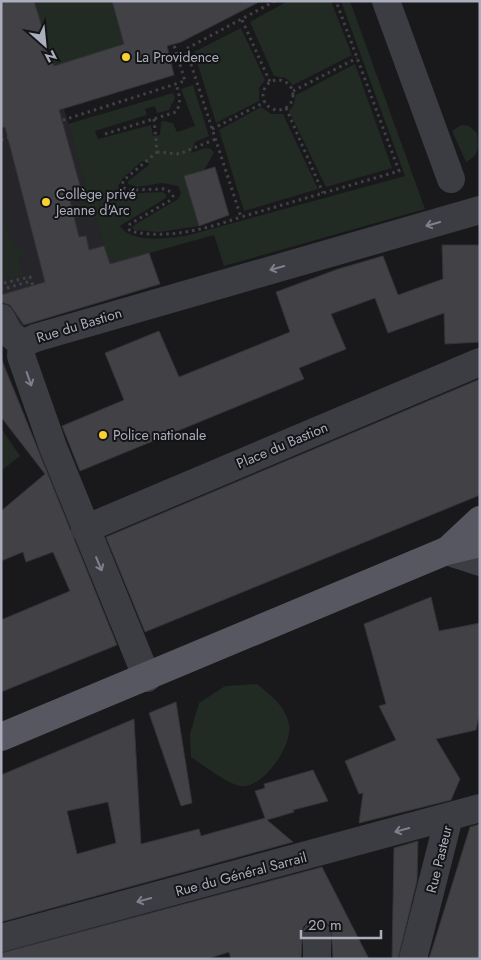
<svg xmlns="http://www.w3.org/2000/svg" width="481" height="960" font-family="Jost,sans-serif">
	<style>
		.built { fill: #262529 }
		.green { fill: #212a23 }
		.building { fill: #414146; stroke: #343338; fill-rule: evenodd }
		.lines { fill: none; stroke-linecap: round; stroke-linejoin: round }
		.path { stroke: #404148; stroke-width: 3; stroke-dasharray: 2.5 4; stroke-linecap: butt }
		.minor { stroke: #3c3c43; stroke-width: 28 }
		.major { stroke: #565760; stroke-width: 28 }
		.oneway { stroke: #7f808c }
		.poi-dot { fill: #fbd132; stroke: #141417; stroke-width: 2 }
		.labels { text-anchor: middle; stroke-width: 4; stroke-linejoin: round; paint-order: stroke }
		.poi-label { font-size: 14px; fill: #abaebc; stroke: #141417; text-anchor: start }
		.street-label { font-size: 14px; fill: #abaebc; stroke: #141417 }
	</style>
	<rect width="100%" height="100%" fill="#19191c"/>
	<!-- built -->
	<polygon class="built" points="1,87 54,112 64,109 110,264 159,284 18,327 1,296"/>
	<!-- green -->
	<g class="green">
		<polygon points="34,1 112,1 124,44 54,66"/>
		<polygon points="288,1 331,1 352,55 293,85 286,78 274,76 250,22"/>
		<path d="M341,1H350L425,209L224,266L214,235L110,264L94,212L88,211C83,202 80,191 85,182L68,124L173,93L175,98L169,110L157,113L155,106L145,109L147,115L95,131L98,139L151,125L153,136L160,135L161,122L164,121L173,123L177,132L195,126L181,89L193,85L209,136L195,142L191,153L205,148L211,149L214,153L204,170L184,176L199,226L159,232L134,230L132,227L136,224L178,199L181,193L178,186L162,183L137,187L128,184V181L150,164L142,161L122,179L118,186L124,194L162,192L166,194V198L120,226C132,244 167,238 185,236L405,176Z"/>
		<polygon points="241,28 265,80 259,88 259,101 216,123 194,52"/>
		<polygon points="355,64 392,168 326,187 289,111 293,106 296,95"/>
		<polygon points="261,107 271,114 283,114 318,189 244,211 219,130"/>
		<path d="M461,125L469,126L477,133C478,148 480,155 466,162L452,131Z"/>
		<polygon points="1,215 14,246 24,256 19,257 23,275 1,280"/>
		<polygon points="1,428 20,456 1,471"/>
		<path d="M257,684C270,695 286,706 289,725C293,745 263,789 241,786C227,784 203,765 191,757L190,734L199,703L225,686Z"/>
	</g>
	<!-- building -->
	<g class="building">
		<polygon points="1,1 34,1 54,66 124,44 112,1 261,1 181,42 167,46 174,75 59,110 82,193 69,197 79,237 86,236 89,250 104,246 110,264 149,253 160,284 24,325 10,305 1,302 1,295 45,282 5,127 1,128"/>
		<polygon points="215,167 229,215 199,226 184,176"/>
		<polygon points="442,245 480,245 480,342 445,344 444,313 388,333 375,298 331,314 346,349 299,368 304,379 80,471 62,426 124,400 105,353 159,331 179,377 290,332 276,292 338,269 383,256 398,295 443,279"/>
		<polygon points="1,358 117,645 1,692 1,620 70,591 53,552 26,562 23,552 1,561 1,511 45,474 1,417"/>
		<polygon points="480,379 480,495 145,632 106,537"/>
		<polygon points="431,597 439,631 480,623 480,712 476,730 436,739 460,779 451,800 359,823 363,793 359,794 345,761 396,740 379,706 386,704 364,624"/>
		<polygon points="176,702 192,803 181,806 149,713"/>
		<path d="M134,719L141,844L199,829L201,836L265,818L255,791L265,788L264,784L313,770L328,801L293,810L294,812L267,820L293,842L1,922V775ZM108,802L116,843L77,854L67,811Z"/>
		<polygon points="480,824 480,959 429,959 470,827"/>
		<polygon points="418,841 417,881 398,959 392,959 394,848"/>
		<polygon points="322,867 369,959 333,959 331,927 325,921 317,918 310,920 303,927 301,959 231,959 229,952 207,959 1,959 1,953"/>
	</g>
	<g class="lines">
		<!-- path -->
		<g class="path">
			<polyline points="161,1 170,34"/>
			<polyline points="275,1 186,49 241,217 399,171 336,1"/>
			<polyline points="242,20 270,82"/>
			<circle cx="278" cy="95" r="15"/>
			<polyline points="293,91 357,58"/>
			<polyline points="286,108 323,193"/>
			<path d="M154,119L157,152L124,180L122,184L124,188L130,190L164,189L171,192L173,196L169,201L130,224L128,228L130,231C168,240 205,229 241,217"/>
			<polyline points="212,129 265,102"/>
			<path d="M105,134L176,112C182,102 179,94 176,84"/>
			<polyline points="1,140 185,81 174,45"/>
			<polyline points="157,152 179,154 216,139"/>
			<polyline points="4,283 30,277 33,286"/>
			<polyline points="7,288 31,281"/>
			<polyline points="289,887 300,914"/>
		</g>
		<!-- minor -->
		<g class="minor">
			<polyline points="386,1 451,179"/>
			<polyline points="1,318 9,333 22,344"/>
			<polyline points="85,529 480,362"/>
			<polyline points="446,551 480,562"/>
			<polyline points="147,678 53,447 21,356 22,344 35,338 480,210"/>
			<polyline points="1,938 480,808"/>
			<polyline points="317,959 317,934"/>
			<polyline points="413,959 449,817"/>
		</g>
		<!-- major -->
		<g class="major">
			<polyline points="448,550 480,520"/>
			<polyline points="1,737 446,551 480,543"/>
		</g>
	</g>
	<!-- one-way arrows -->
	<defs><path id="oneway-shaft" d="M-6 0H5M1.5-3L5.5 0L1.5 3" fill="none" stroke-width="1.6" stroke-linecap="round" stroke-linejoin="round" transform="scale(1.25)"/></defs>
	<g class="oneway">
		<use href="#oneway-shaft" transform="translate(433 224) rotate(164)"/>
		<use href="#oneway-shaft" transform="translate(277 268) rotate(164)"/>
		<use href="#oneway-shaft" transform="translate(29 379) rotate(71)"/>
		<use href="#oneway-shaft" transform="translate(99 564) rotate(67)"/>
		<use href="#oneway-shaft" transform="translate(402 830) rotate(165)"/>
		<use href="#oneway-shaft" transform="translate(144 900) rotate(165)"/>
	</g>
	<!-- markers -->
	<g class="poi-dot">
		<circle cx="126" cy="57" r="5"/>
		<circle cx="46" cy="202" r="5"/>
		<circle cx="103" cy="435" r="5"/>
	</g>
	<g class="labels">
		<!-- poi labels -->
		<g class="poi-label">
			<text x="136" y="62">La Providence</text>
			<text x="56" y="199">Collège privé<tspan x="56" dy="16">Jeanne d'Arc</tspan></text>
			<text x="113" y="440">Police nationale</text>
		</g>
		<!-- street labels -->
		<g class="street-label">
			<text transform="translate(79 325) rotate(-17)" y="5">Rue du Bastion</text>
			<text transform="translate(282 445) rotate(-23)" y="5">Place du Bastion</text>
			<text transform="translate(439 859) rotate(-76)" y="5">Rue Pasteur</text>
			<text transform="translate(241 874) rotate(-15)" y="5">Rue du Général Sarrail</text>
		</g>
	</g>
	<!-- border -->
	<rect width="481" height="960" fill="none" stroke="#abaebc" stroke-width="5"/>
	<!-- north arrow -->
	<g transform="translate(45 45) rotate(153)" stroke="#141417" stroke-width="4" paint-order="stroke">
	<path d="M0-4L9 19L0 12L-9 19Z" fill="#abaebc"/>
	<text y="-8" font-size="14" font-weight="bold" text-anchor="middle" fill="#abaebc">N</text>
	</g>
	<!-- scale -->
	<path d="M301 930v8h80v-8" fill="none" stroke="#abaebc" stroke-width="2.5"/>
	<text x="308" y="930" font-size="15" fill="#abaebc" stroke="#141417" stroke-width="4" paint-order="stroke">20 m</text>
</svg>
